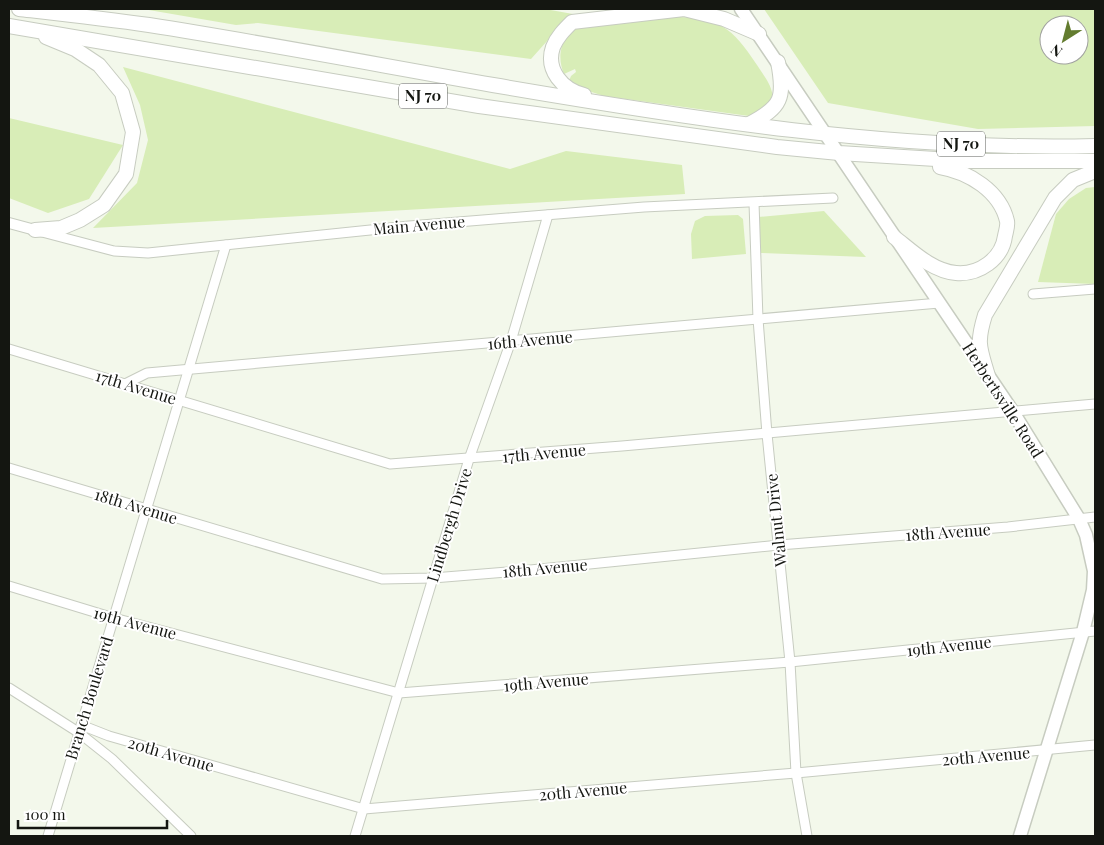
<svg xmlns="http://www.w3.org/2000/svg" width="1104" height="845" font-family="'Playfair Display',serif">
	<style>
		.green { fill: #d8edb7; fill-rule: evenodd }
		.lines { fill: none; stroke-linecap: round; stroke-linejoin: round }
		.minor-casing { stroke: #c7ccc0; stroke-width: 11 }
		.tertiary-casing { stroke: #c7ccc0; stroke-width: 12 }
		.secondary-casing { stroke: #c7ccc0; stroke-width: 15 }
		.trunk-casing { stroke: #c7ccc0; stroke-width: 16 }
		.minor { stroke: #fff; stroke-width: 9 }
		.tertiary { stroke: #fff; stroke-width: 10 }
		.secondary { stroke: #fff; stroke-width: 12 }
		.trunk { stroke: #fff; stroke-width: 14 }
		.labels { text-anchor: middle; stroke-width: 4; stroke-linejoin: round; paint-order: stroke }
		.shield { fill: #fff; stroke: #5a5c58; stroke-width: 1 }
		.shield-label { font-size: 15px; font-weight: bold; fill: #141611 }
		.street-label { font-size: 16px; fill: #141611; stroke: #fff }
	</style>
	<rect width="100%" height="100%" fill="#f3f8eb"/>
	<!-- green -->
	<g class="green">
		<polygon points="143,9 545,9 573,14 560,24 548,40 531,59 258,23 236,25"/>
		<path d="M764,9H1095V126L978,129L828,103ZM1049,25H1079V55H1049Z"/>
		<path d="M672,17C719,17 732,27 757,65C764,76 773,86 773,100L767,106L749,116L604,96L579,88L569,81L571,76L576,72L575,69L564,74C555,53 563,31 586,25Z"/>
		<polygon points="123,67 510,169 566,151 682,165 685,194 93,228 137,183 148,140 140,105"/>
		<polygon points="9,118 123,145 89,199 48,213 9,198"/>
		<polygon points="1095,187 1095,284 1038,282 1056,214 1069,199 1086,188"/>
		<polygon points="824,211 866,257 761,253 758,217"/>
		<polygon points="738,215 743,219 746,254 692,259 691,234 695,221 705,216"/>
	</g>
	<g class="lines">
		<!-- minor casing -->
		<g class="minor-casing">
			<g id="minor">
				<polyline points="754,203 758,319 767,434 790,662 796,773 807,836"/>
				<polyline points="42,232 114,251 148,253 409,226 644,207 833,198"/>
				<polyline points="1033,294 1095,289"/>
				<polyline points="9,349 390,464 622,446 1095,404"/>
				<polyline points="125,384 147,373 939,303"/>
				<polyline points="9,468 382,579 433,578 520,571 779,545 1008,527 1095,517"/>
				<polyline points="9,586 114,618 399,693 790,662 1095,631"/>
				<polyline points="9,688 78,732 112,759 191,836"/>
				<polyline points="81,725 109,736 364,809 796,773 1095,745"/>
				<polyline points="48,836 226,245"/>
				<polyline points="355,836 469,459 511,341 548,215"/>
			</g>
		</g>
		<!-- tertiary casing -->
		<g class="tertiary-casing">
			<polyline id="tertiary" points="9,223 35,230"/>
		</g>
		<!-- secondary casing -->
		<g class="secondary-casing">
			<polyline id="secondary" points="741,9 1013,412 1079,519 1086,535 1094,571 1093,590 1083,632 1020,836"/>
		</g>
		<!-- trunk casing -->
		<g class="trunk-casing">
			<g id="trunk">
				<path d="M19,9C62,14 106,19 149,25C264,43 379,65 493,85C692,119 893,151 1095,146"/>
				<polyline points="9,26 479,106 777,147 839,153 968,161 1095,161"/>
				<path d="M584,95C563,90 545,70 553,47C557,37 564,30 572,22L684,9L724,19L759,34"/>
				<path d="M749,124C782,107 785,98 778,62"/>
				<polyline points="35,230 61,228 80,220 104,205 126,174 133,132 122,93 99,65 75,49 46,37"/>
				<path d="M894,237C912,251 932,271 956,273C979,275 1002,259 1005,236C1006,231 1008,226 1007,221C1000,191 969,172 940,167"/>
				<path d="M988,376C980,348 976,344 985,315L1055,198L1073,180L1095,171"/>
			</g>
		</g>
		<!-- minor -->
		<use href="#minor" class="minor"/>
		<!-- tertiary -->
		<use href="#tertiary" class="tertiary"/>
		<!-- secondary -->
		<use href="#secondary" class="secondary"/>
		<!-- trunk -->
		<use href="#trunk" class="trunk"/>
	</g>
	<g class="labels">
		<!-- shield labels -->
		<g class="shield">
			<rect x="399" y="83.5" width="48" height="25" rx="4"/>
			<rect x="937" y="131.5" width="48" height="25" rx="4"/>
		</g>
		<g class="shield-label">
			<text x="423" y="101">NJ 70</text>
			<text x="961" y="149">NJ 70</text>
		</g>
		<!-- street labels -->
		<g class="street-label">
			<text transform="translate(419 225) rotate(-5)" y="6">Main Avenue</text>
			<text transform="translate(530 340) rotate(-5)" y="6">16th Avenue</text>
			<text transform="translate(136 387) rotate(17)" y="6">17th Avenue</text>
			<text transform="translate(1003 400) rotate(57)" y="6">Herbertsville Road</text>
			<text transform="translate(544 453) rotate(-5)" y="6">17th Avenue</text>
			<text transform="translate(136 506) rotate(17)" y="6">18th Avenue</text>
			<text transform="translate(776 520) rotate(-96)" y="6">Walnut Drive</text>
			<text transform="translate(449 525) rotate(-73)" y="6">Lindbergh Drive</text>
			<text transform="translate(948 532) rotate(-4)" y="6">18th Avenue</text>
			<text transform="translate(545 568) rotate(-5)" y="6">18th Avenue</text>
			<text transform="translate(135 623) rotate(15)" y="6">19th Avenue</text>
			<text transform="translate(949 646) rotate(-6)" y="6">19th Avenue</text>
			<text transform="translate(546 682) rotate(-5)" y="6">19th Avenue</text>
			<text transform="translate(89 698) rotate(-73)" y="6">Branch Boulevard</text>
			<text transform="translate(171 754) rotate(16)" y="6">20th Avenue</text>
			<text transform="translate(986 756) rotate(-5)" y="6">20th Avenue</text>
			<text transform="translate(583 791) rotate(-5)" y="6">20th Avenue</text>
		</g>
	</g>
	<!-- border -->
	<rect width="1104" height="845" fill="none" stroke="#141611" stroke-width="20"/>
	<!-- north arrow -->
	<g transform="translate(1064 40) rotate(216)"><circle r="24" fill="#ffffff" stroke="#a1a2a0"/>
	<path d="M0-4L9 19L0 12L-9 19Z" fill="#637c2f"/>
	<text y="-8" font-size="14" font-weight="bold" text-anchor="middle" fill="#141611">N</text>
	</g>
	<!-- scale -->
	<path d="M18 820v8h149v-8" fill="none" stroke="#141611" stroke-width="2.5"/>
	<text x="25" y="820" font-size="15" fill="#141611" stroke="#ffffff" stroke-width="4" paint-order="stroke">100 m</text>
</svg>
